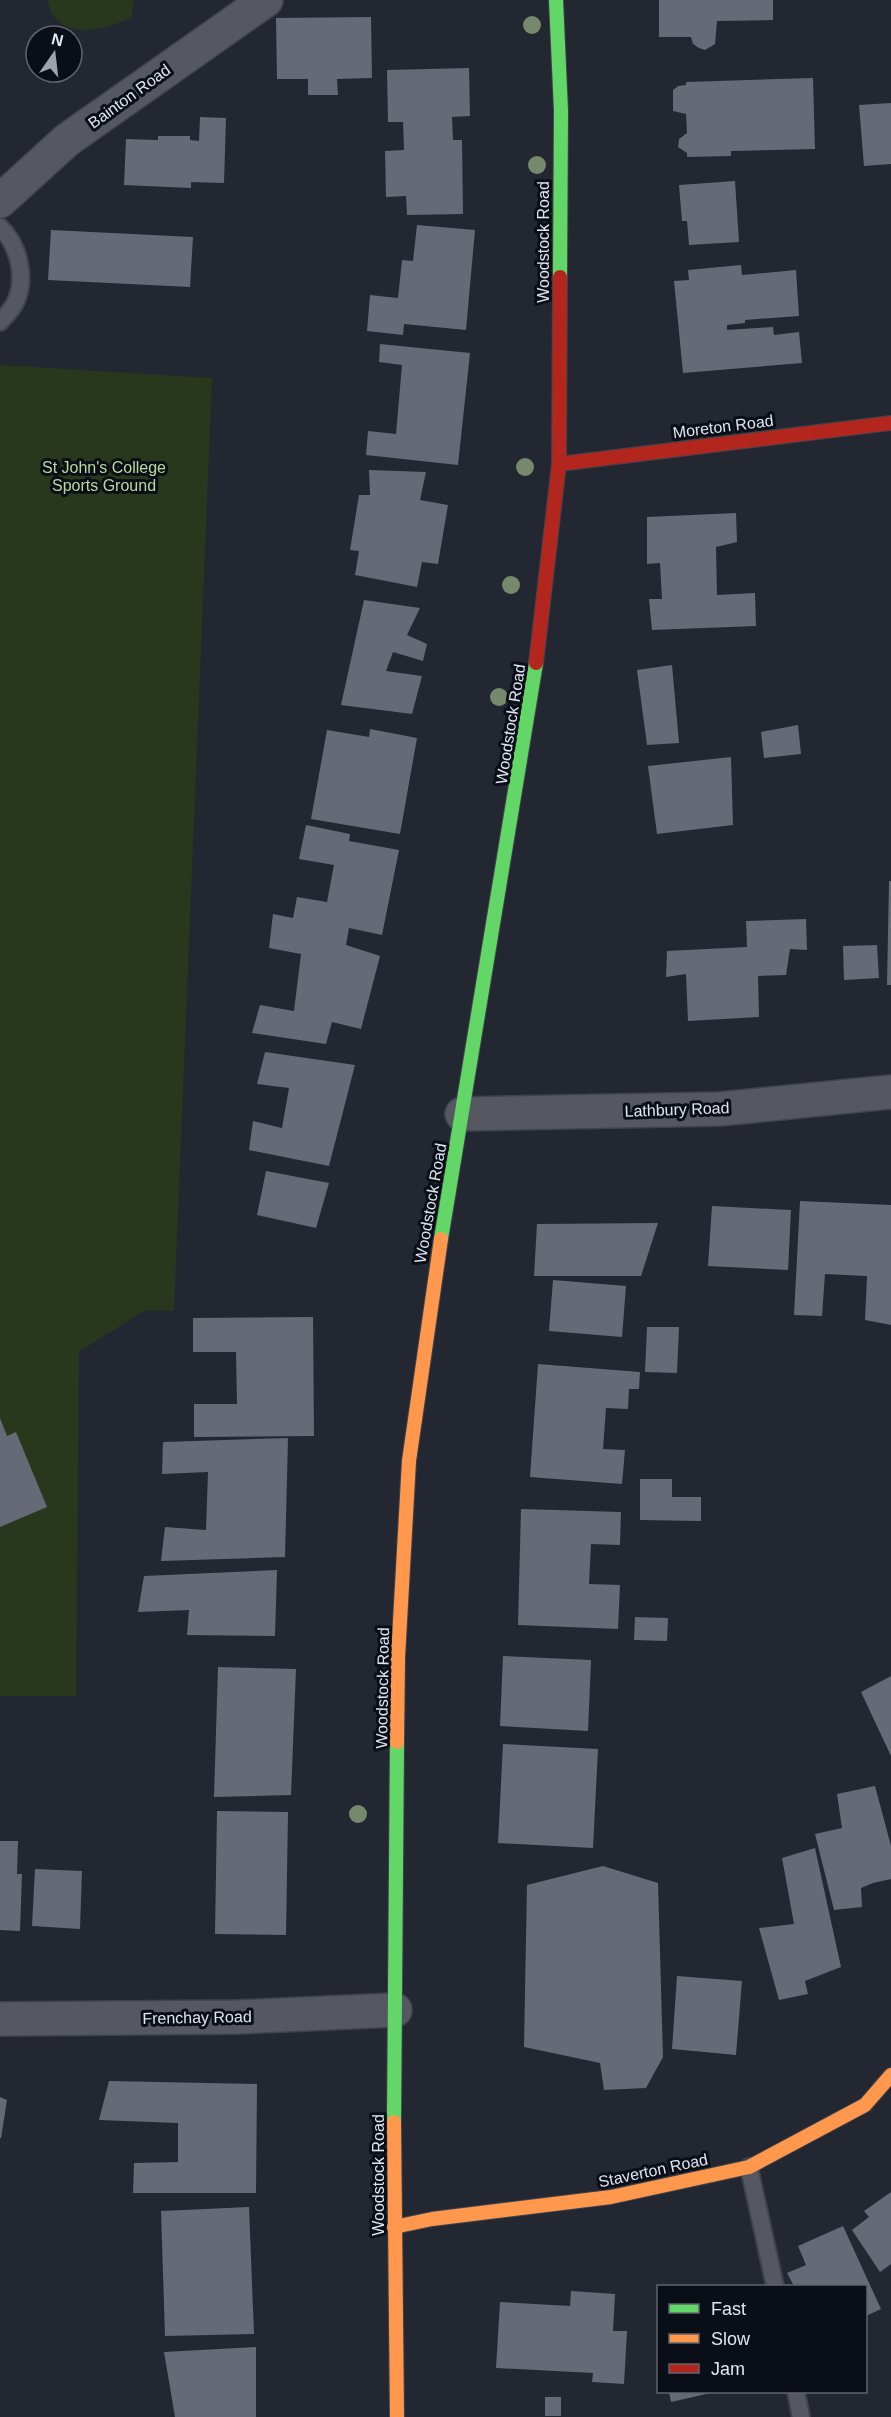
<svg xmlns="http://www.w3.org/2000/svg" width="891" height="2417" font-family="Arial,sans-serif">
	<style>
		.green { fill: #29371c }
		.building { fill: #666a76 }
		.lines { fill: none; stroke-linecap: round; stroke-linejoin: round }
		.lane-casing { stroke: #3f434c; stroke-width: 20 }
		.street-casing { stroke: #3f434c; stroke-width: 36 }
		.fast-casing { stroke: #3f434c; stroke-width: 16 }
		.slow-casing { stroke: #3f434c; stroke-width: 16 }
		.jam-casing { stroke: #3f434c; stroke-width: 16 }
		.lane { stroke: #555861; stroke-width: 16 }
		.street { stroke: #555861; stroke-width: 33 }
		.fast { stroke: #63d668; stroke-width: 14 }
		.slow { stroke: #ff974d; stroke-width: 14 }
		.jam { stroke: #b3261e; stroke-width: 14 }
		.tree { fill: #77896c }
		.labels { text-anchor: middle; stroke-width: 6; stroke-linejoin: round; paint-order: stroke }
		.street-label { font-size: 16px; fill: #e0e5f2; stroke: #0a0e16 }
		.park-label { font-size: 16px; fill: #bcd99d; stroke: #0a0e16 }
	</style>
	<rect width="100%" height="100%" fill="#232731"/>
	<!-- green -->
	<g class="green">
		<path d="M47,0H134L131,18C108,28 74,39 55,18C51,14 49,5 47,0Z"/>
		<polygon points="0,365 212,378 174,1311 145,1310 79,1352 76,1696 0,1696"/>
	</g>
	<!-- building -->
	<g class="building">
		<polygon points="659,0 773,0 773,20 717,21 715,44 705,50 699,48 693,44 691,37 659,37"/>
		<polygon points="371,17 372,78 337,79 338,95 308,95 308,79 277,79 276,18"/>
		<polygon points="469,68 470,116 452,117 453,140 462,140 463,214 407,215 406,196 386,197 385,151 404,150 403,122 388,122 387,70"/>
		<polygon points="813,78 815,149 731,151 731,156 687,157 687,153 678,147 679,139 687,133 686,114 673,111 673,90 678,86 686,85 686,82"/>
		<polygon points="891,103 891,164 864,166 859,105"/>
		<polygon points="200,117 226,118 224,183 191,182 191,188 124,185 126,139 158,140 158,136 190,136 190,140 199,141"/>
		<polygon points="735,181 739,242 689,245 687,221 682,221 679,185"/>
		<polygon points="417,225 475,230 466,330 404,324 403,335 367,331 370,295 398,298 402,260 413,261"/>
		<polygon points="51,230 193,237 190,287 48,280"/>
		<polygon points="741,265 742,275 796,270 799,316 745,320 745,323 727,325 727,330 773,327 774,335 799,332 802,363 683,373 674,281 689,280 688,270"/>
		<polygon points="380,344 470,353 458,465 366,455 368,431 396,434 402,365 379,362"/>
		<polygon points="369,470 426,472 420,500 448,505 438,564 422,562 417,587 355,575 359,551 350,550 359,495 370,495"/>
		<polygon points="736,513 737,542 716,547 717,595 755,593 756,626 652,630 649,599 662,599 660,563 647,564 647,517"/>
		<polygon points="364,600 420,608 407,635 427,644 423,661 393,652 386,671 422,676 412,714 341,705"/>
		<polygon points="672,665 679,743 647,745 637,670"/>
		<polygon points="798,725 801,754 764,758 761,732"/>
		<polygon points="370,729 417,738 400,834 311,819 327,730 369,737"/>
		<polygon points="731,757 733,825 657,834 648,766"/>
		<polygon points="306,825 350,834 349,841 399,850 382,935 349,928 346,945 380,956 361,1029 332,1022 326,1044 252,1033 260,1005 294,1011 301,954 269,948 273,914 293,918 297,897 327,902 334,865 299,859"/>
		<polygon points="889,881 891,881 891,985 887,985"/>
		<polygon points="806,919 807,950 790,949 786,975 758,976 759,1017 688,1021 686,974 666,977 667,951 747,947 746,921"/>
		<polygon points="877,945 879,978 844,980 843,946"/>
		<polygon points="265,1052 355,1065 329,1166 249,1150 253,1121 282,1128 289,1088 257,1084"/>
		<polygon points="266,1171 329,1183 316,1228 257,1215"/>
		<polygon points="800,1201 891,1205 891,1325 865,1320 867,1276 825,1274 822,1316 794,1315"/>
		<polygon points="712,1206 791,1210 788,1270 708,1266"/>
		<polygon points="658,1223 641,1276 534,1276 537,1224"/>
		<polygon points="553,1280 626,1286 622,1337 549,1331"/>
		<polygon points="313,1317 314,1436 194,1437 194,1404 237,1404 236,1352 193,1352 193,1318"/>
		<polygon points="647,1327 679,1327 677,1373 645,1372"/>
		<polygon points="538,1364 640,1372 639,1389 629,1389 628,1409 606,1408 603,1449 625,1450 622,1484 530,1477"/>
		<polygon points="0,1418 7,1436 16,1432 47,1507 0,1527"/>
		<polygon points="288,1438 285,1557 161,1561 165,1527 206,1530 208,1472 162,1474 163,1442"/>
		<polygon points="640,1479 672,1479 672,1497 701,1497 701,1521 640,1520"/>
		<polygon points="521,1509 621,1512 620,1545 591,1544 589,1584 620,1585 618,1629 518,1625"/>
		<polygon points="277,1570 275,1636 187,1635 189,1610 138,1612 144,1576"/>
		<polygon points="635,1617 668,1618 667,1641 634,1640"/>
		<polygon points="503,1656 591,1660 588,1731 500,1726"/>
		<polygon points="218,1667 296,1669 291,1795 214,1797"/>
		<polygon points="891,1676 891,1756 861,1692"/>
		<polygon points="503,1744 598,1749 593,1848 498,1843"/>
		<polygon points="875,1786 891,1846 891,1879 873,1883 861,1888 862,1907 834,1910 815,1834 842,1828 837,1794"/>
		<polygon points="217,1811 288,1812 286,1935 215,1934"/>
		<polygon points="0,1841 18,1841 17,1874 22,1874 20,1931 0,1930"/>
		<polygon points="815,1848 841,1967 805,1981 808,1994 779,2000 759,1928 794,1924 782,1858"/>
		<polygon points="603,1866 658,1883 663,2057 646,2088 604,2090 600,2063 524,2047 527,1885"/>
		<polygon points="35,1869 82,1871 80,1929 32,1926"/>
		<polygon points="677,1976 742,1981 736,2055 672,2049"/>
		<polygon points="109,2081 257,2084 256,2193 133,2193 134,2163 178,2162 178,2123 99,2120"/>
		<polygon points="0,2097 7,2100 1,2138 0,2138"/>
		<polygon points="891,2192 891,2264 880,2272 852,2230 869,2217 864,2211"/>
		<polygon points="249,2207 254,2334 165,2336 161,2211"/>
		<polygon points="843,2226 881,2309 866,2316 866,2286 794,2286 787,2273 806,2265 798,2246"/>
		<polygon points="571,2291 615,2294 613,2331 627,2331 624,2384 592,2382 593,2373 496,2368 500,2302 570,2306"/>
		<polygon points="256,2347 256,2417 175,2417 164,2352"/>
		<polygon points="669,2392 715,2392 671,2402"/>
		<rect x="545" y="2397" width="16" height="19"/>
	</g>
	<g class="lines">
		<!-- lane casing -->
		<g class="lane-casing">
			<g id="lane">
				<path d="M0,227C19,245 27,279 15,303C12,310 5,316 0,322"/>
				<polyline points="749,2167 775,2286"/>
				<polyline points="796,2392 801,2417"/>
			</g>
		</g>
		<!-- street casing -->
		<g class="street-casing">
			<g id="street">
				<polyline points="0,201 67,140 266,0"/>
				<polyline points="462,1114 720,1109 891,1092"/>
				<polyline points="0,2019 237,2017 395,2010"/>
			</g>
		</g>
		<!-- fast casing -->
		<g class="fast-casing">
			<g id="fast">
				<polyline points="556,0 561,111 560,277"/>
				<polyline points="441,1239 536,663"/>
				<polyline points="394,2122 397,1742"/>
			</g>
		</g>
		<!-- slow casing -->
		<g class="slow-casing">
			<g id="slow">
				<polyline points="397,1742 398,1657 409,1461 441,1239"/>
				<polyline points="394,2122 397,2417"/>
				<polyline points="394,2227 432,2219 611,2197 749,2167 865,2105 891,2075"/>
			</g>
		</g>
		<!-- jam casing -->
		<g class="jam-casing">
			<g id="jam">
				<polyline points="559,464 891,423"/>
				<polyline points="536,663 559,464 560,277"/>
			</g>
		</g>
		<!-- lane -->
		<use href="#lane" class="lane"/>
		<!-- street -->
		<use href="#street" class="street"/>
		<!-- fast -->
		<use href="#fast" class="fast"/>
		<!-- slow -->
		<use href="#slow" class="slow"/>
		<!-- jam -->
		<use href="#jam" class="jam"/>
	</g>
	<!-- trees -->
	<g class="tree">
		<circle cx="532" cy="25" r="9"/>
		<circle cx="537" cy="165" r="9"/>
		<circle cx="525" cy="467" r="9"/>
		<circle cx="511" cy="585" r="9"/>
		<circle cx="499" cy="697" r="9"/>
		<circle cx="358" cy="1814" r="9"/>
	</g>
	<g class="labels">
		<!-- street labels -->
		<g class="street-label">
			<text transform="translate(129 96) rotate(-36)" y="6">Bainton Road</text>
			<text transform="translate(543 242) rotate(-90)" y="6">Woodstock Road</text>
			<text transform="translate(723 426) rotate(-7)" y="6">Moreton Road</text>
			<text transform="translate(510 724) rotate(-81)" y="6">Woodstock Road</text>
			<text transform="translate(677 1109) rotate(-2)" y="6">Lathbury Road</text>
			<text transform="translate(430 1203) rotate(-80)" y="6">Woodstock Road</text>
			<text transform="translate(382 1688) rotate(-89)" y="6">Woodstock Road</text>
			<text transform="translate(197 2017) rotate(-1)" y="6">Frenchay Road</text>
			<text transform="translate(653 2170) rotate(-12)" y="6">Staverton Road</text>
			<text transform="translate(378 2175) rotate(-90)" y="6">Woodstock Road</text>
		</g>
		<!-- park labels -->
		<g class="park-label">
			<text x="104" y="473">St John's College<tspan x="104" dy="18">Sports Ground</tspan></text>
		</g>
	</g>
	<!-- legend -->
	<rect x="657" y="2285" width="210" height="108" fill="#0a0e16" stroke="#60646e" stroke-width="1.5"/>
	<rect x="669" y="2304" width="30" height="9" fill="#63d668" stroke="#60646e" stroke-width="1.5"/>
	<text x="711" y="2315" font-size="18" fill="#e0e5f2">Fast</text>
	<rect x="669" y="2334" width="30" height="9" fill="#ff974d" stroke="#60646e" stroke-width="1.5"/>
	<text x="711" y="2345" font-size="18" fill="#e0e5f2">Slow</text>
	<rect x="669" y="2364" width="30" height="9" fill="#b3261e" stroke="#60646e" stroke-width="1.5"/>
	<text x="711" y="2375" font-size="18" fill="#e0e5f2">Jam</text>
	<!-- north arrow -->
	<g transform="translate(54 54) rotate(14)"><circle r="28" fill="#0a0e16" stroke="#60646e" stroke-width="1.5"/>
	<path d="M0-4.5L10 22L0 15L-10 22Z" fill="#9ea2ae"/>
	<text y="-9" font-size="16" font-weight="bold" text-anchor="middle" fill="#e0e5f2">N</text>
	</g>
</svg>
